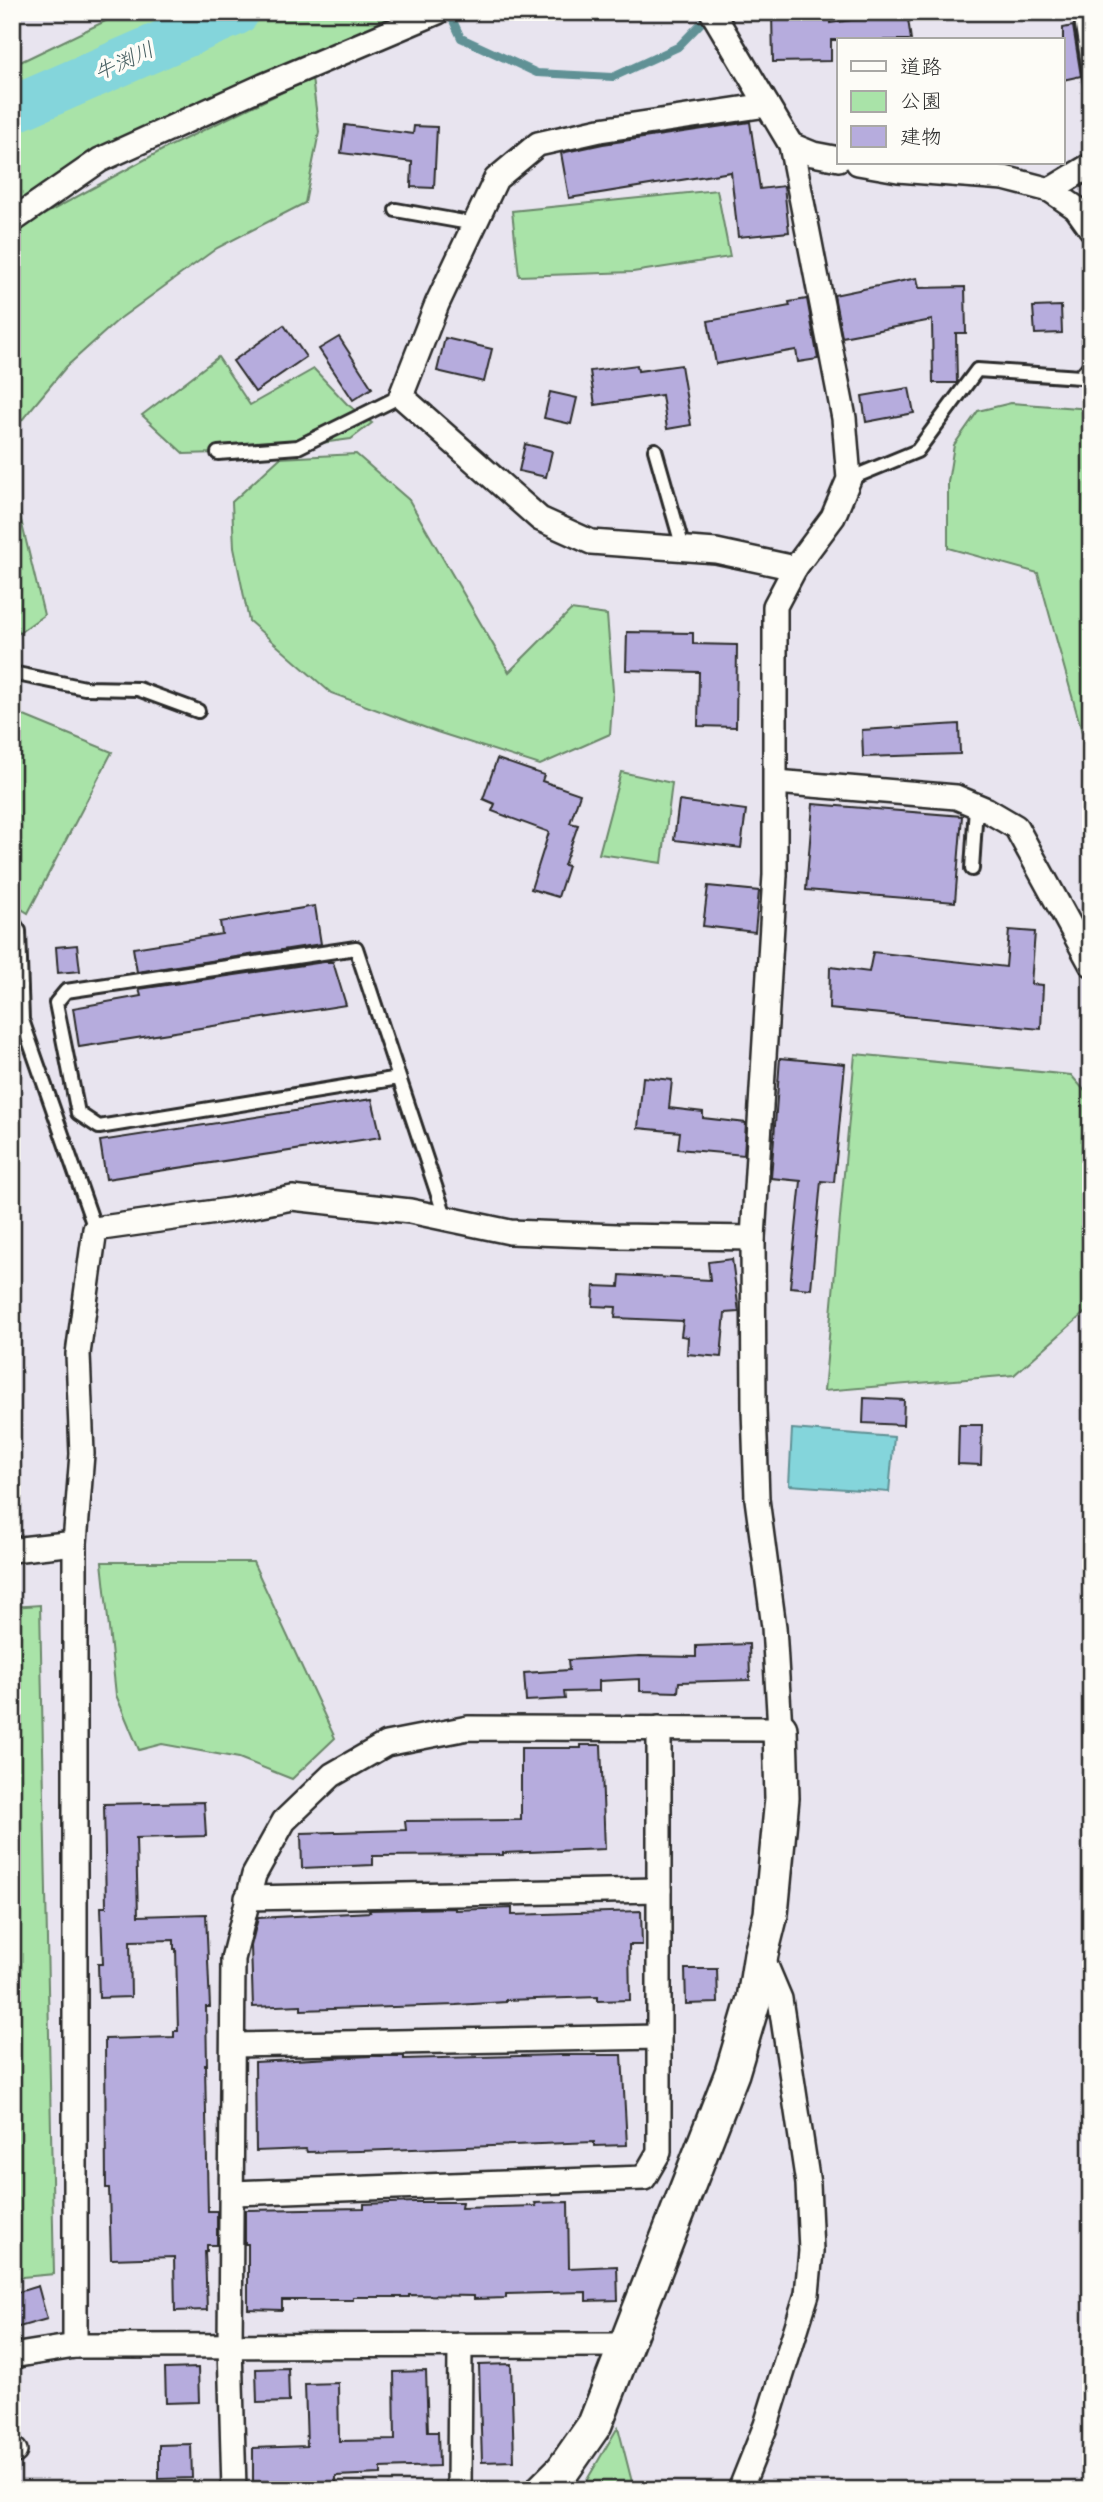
<svg xmlns="http://www.w3.org/2000/svg" width="1103" height="2502" font-family="'Playpen Sans','Klee One',sans-serif">
	<style>
		.green { fill: #a9e3a8; stroke: #6a876a; stroke-width: 2 }
		.water { fill: #84d5db; stroke: #609195; stroke-width: 2 }
		.lines { fill: none; stroke-linecap: round; stroke-linejoin: round }
		.stream { stroke: #609195; stroke-width: 8 }
		.river { stroke: #84d5db; stroke-width: 47 }
		.building { fill: #b6acdd; stroke: #2b2b2b; stroke-width: 2 }
		.lane-casing { stroke: #2b2b2b; stroke-width: 18 }
		.street-casing { stroke: #2b2b2b; stroke-width: 28 }
		.secondary-casing { stroke: #2b2b2b; stroke-width: 38 }
		.lane { stroke: #fdfcf7; stroke-width: 12 }
		.street { stroke: #fdfcf7; stroke-width: 23 }
		.secondary { stroke: #fdfcf7; stroke-width: 33 }
		.labels { text-anchor: middle; stroke-width: 7; stroke-linejoin: round; paint-order: stroke }
		.water-label { font-size: 21px; font-style: italic; fill: #465e60; stroke: #fdfcf7 }
	</style>
	<rect width="100%" height="100%" fill="#e8e4ef"/>
	<filter id="ink" filterUnits="userSpaceOnUse"><feTurbulence type="fractalNoise" baseFrequency=".0143" numOctaves="2"/><feDisplacementMap in="SourceGraphic" scale="14" xChannelSelector="R" yChannelSelector="G"/><feConvolveMatrix kernelMatrix="1 2 1 2 8 2 1 2 1" color-interpolation-filters="sRGB"/></filter>
	<g filter="url(#ink)">
		<!-- green -->
		<g class="green">
			<polygon points="124,12 405,12 108,144 12,214 12,66"/>
			<polygon points="312,78 319,132 305,203 217,248 118,320 66,367 12,432 12,237 25,225 166,148"/>
			<polygon points="717,190 730,257 633,272 519,276 512,211"/>
			<polygon points="218,357 250,405 314,369 347,404 372,423 351,439 253,452 184,454 142,415"/>
			<polygon points="1011,403 1091,409 1091,742 1087,750 1038,573 948,548 948,482 954,445 978,411"/>
			<polygon points="356,454 409,500 509,672 571,610 607,615 613,691 610,734 540,765 437,732 331,693 249,621 234,548 232,502 280,458"/>
			<polygon points="12,483 44,615 12,638"/>
			<polygon points="12,711 112,752 28,913 12,903"/>
			<polygon points="621,772 672,783 662,863 599,854"/>
			<polygon points="855,1054 1071,1075 1091,1098 1091,1307 1014,1375 824,1391"/>
			<polygon points="102,1562 253,1562 335,1738 292,1779 239,1758 162,1744 139,1750 116,1695"/>
			<polygon points="40,1605 54,2274 12,2278 12,1607"/>
			<polygon points="618,2427 634,2490 581,2490"/>
		</g>
		<!-- water -->
		<polygon class="water" points="792,1429 894,1437 889,1492 789,1485"/>
		<g class="lines">
			<!-- stream -->
			<polyline class="stream" points="449,12 461,38 537,73 613,77 678,47 710,14"/>
			<!-- river -->
			<polyline class="river" points="12,110 236,12"/>
		</g>
		<!-- building -->
		<g class="building">
			<polygon points="772,12 830,12 830,23 907,12 911,40 831,40 831,61 773,62"/>
			<polygon points="1073,26 1081,76 1063,80 1063,28"/>
			<polygon points="750,122 760,189 784,186 789,232 738,237 731,172 569,198 561,153 603,144"/>
			<polygon points="345,125 413,134 414,126 437,127 434,188 411,187 412,162 341,153"/>
			<polygon points="917,278 919,288 965,287 966,333 956,333 957,383 933,383 932,320 842,337 834,295"/>
			<polygon points="807,299 818,359 798,362 796,350 716,364 708,321 790,306 789,302"/>
			<polygon points="1061,306 1062,333 1035,334 1033,307"/>
			<polygon points="284,325 306,357 255,392 233,361"/>
			<polygon points="339,337 372,388 353,400 319,349"/>
			<polygon points="445,338 492,349 484,382 437,371"/>
			<polygon points="637,365 638,371 681,365 691,425 667,429 662,395 595,405 590,371"/>
			<polygon points="909,388 914,413 866,422 862,396"/>
			<polygon points="550,392 577,398 571,424 544,418"/>
			<polygon points="525,444 552,451 546,477 519,471"/>
			<polygon points="627,632 693,633 693,644 737,645 736,727 698,726 699,672 626,670"/>
			<polygon points="959,724 960,754 863,757 862,730"/>
			<polygon points="497,759 544,775 542,781 580,794 570,823 578,825 564,865 568,866 558,897 531,889 549,832 492,811 495,804 483,799"/>
			<polygon points="679,801 746,810 741,848 674,840"/>
			<polygon points="813,804 962,816 955,902 806,890"/>
			<polygon points="708,886 759,891 755,932 703,926"/>
			<polygon points="315,906 321,944 137,972 133,948 222,934 220,922"/>
			<polygon points="1009,930 1035,932 1031,984 1043,985 1041,1029 829,1009 830,967 869,972 873,952 1006,967"/>
			<polygon points="77,945 80,971 58,973 56,947"/>
			<polygon points="324,962 333,962 346,1005 79,1047 73,1008 141,996 139,989"/>
			<polygon points="780,1058 845,1064 834,1182 821,1181 811,1289 790,1287 801,1181 771,1178"/>
			<polygon points="643,1077 672,1080 669,1108 703,1112 703,1118 746,1123 744,1155 678,1149 680,1132 638,1128"/>
			<polygon points="372,1099 381,1137 106,1179 100,1141"/>
			<polygon points="732,1259 739,1312 725,1313 721,1357 687,1354 688,1337 681,1336 683,1321 615,1318 616,1307 593,1306 594,1286 619,1287 620,1275 710,1280 708,1262"/>
			<polygon points="864,1398 904,1400 903,1425 863,1423"/>
			<polygon points="959,1425 982,1425 981,1465 958,1464"/>
			<polygon points="749,1644 750,1680 679,1682 678,1692 640,1691 640,1679 599,1681 599,1691 564,1692 565,1699 526,1701 524,1673 569,1670 568,1660 640,1656 696,1657 696,1646"/>
			<polygon points="581,1745 601,1745 605,1849 503,1853 503,1855 373,1856 373,1865 302,1868 301,1833 406,1830 405,1821 521,1820 521,1748 581,1748"/>
			<polygon points="204,1802 206,1836 136,1838 138,1916 206,1914 210,2007 206,2007 207,2065 205,2065 208,2211 217,2211 217,2245 207,2245 207,2251 205,2251 207,2310 175,2311 174,2257 111,2259 109,2188 106,2188 105,2039 174,2037 174,2031 178,2031 176,1949 174,1949 174,1940 130,1941 131,1997 99,1998 98,1964 103,1964 101,1907 106,1907 104,1804"/>
			<polygon points="455,1908 455,1910 512,1908 512,1915 641,1911 642,1945 629,1945 630,2000 598,2001 598,1997 506,2000 506,2002 456,2005 301,2010 301,2005 253,2007 251,1946 258,1918 370,1912 369,1910"/>
			<polygon points="685,1969 717,1969 718,2003 686,2004"/>
			<polygon points="559,2055 622,2055 627,2145 594,2146 594,2142 360,2151 307,2152 306,2149 256,2151 255,2062 371,2056 404,2056 404,2059"/>
			<polygon points="415,2202 462,2202 461,2208 536,2206 535,2203 568,2202 569,2268 617,2266 618,2300 586,2301 586,2292 506,2294 506,2298 474,2299 474,2296 409,2295 409,2297 353,2297 353,2300 282,2300 282,2310 248,2309 248,2244 245,2244 245,2210 364,2208 364,2204"/>
			<polygon points="38,2286 47,2319 12,2329 12,2294"/>
			<polygon points="511,2364 514,2461 482,2462 479,2365"/>
			<polygon points="198,2368 199,2402 166,2403 165,2369"/>
			<polygon points="288,2368 289,2402 257,2403 256,2369"/>
			<polygon points="426,2371 428,2432 438,2432 439,2466 381,2468 381,2474 336,2476 336,2484 304,2485 304,2481 253,2482 253,2448 307,2446 305,2384 338,2383 339,2441 395,2440 394,2372"/>
			<polygon points="191,2444 192,2478 159,2479 159,2445"/>
		</g>
		<g class="lines">
			<!-- lane casing -->
			<g class="lane-casing">
				<g id="lane">
					<polyline points="1080,12 1091,84"/>
					<polyline points="396,210 475,224"/>
					<polyline points="655,450 683,548"/>
					<polyline points="218,453 298,447 401,396"/>
					<polyline points="849,479 917,451 977,370 1080,377 1091,364"/>
					<polyline points="12,673 85,688 138,689 198,711"/>
					<polyline points="972,869 976,806"/>
					<polyline points="12,921 19,931 22,1020 95,1229"/>
					<polyline points="399,1078 99,1127 78,1113 56,1003 66,991 356,948 446,1219"/>
				</g>
			</g>
			<!-- street casing -->
			<g class="street-casing">
				<g id="street">
					<polyline points="767,105 600,130 538,144 496,179 437,304 401,396 540,519 591,542 716,551 795,568"/>
					<polyline points="791,145 813,154 839,159"/>
					<polyline points="858,163 898,170 1004,178 1050,190 1076,208 1091,229"/>
					<polyline points="1050,190 1091,165"/>
					<polyline points="12,221 100,160 263,86 438,12"/>
					<polyline points="776,782 956,797 987,810 1016,827 1091,964"/>
					<polyline points="12,1550 75,1543"/>
					<polyline points="247,1898 659,1890"/>
					<polyline points="233,2045 659,2037"/>
					<polyline points="233,2193 644,2178 659,2152 659,1728"/>
					<polyline points="75,2346 75,1543 82,1454 78,1354 95,1229 230,1210 292,1198 410,1211 510,1232 617,1236 753,1238"/>
					<polyline points="12,2356 75,2346 627,2345"/>
					<polyline points="12,2448 15,2451"/>
					<polyline points="234,2490 230,2346 233,1959 254,1875 284,1821 332,1775 386,1744 468,1728 780,1729 774,1627 757,1499 754,1409 753,1238 775,875 775,606 795,568 833,517 849,479 844,418 791,145 712,12"/>
					<polyline points="459,2490 460,2345"/>
					<polyline points="740,2490 766,2425 807,2294 811,2251 808,2184 780,1999 761,1954"/>
				</g>
			</g>
			<!-- secondary casing -->
			<g class="secondary-casing">
				<polyline id="secondary" points="543,2490 563,2470 595,2424 732,2073 754,1999 761,1954 771,1914 782,1798 780,1729"/>
			</g>
			<!-- lane -->
			<use href="#lane" class="lane"/>
			<!-- street -->
			<use href="#street" class="street"/>
			<!-- secondary -->
			<use href="#secondary" class="secondary"/>
		</g>
	</g>
	<g class="labels">
		<!-- water labels -->
		<g class="water-label">
			<text transform="translate(124 61) rotate(-24)" y="7">牛渕川</text>
		</g>
	</g>
	<!-- margin -->
	<rect width="1103" height="2502" fill="none" stroke="#fdfcf7" stroke-width="42"/>
	<rect x="21" y="21" width="1061" height="2460" fill="none" stroke="#2b2b2b" stroke-width="2.5" filter="url(#ink)"/>
	<!-- legend -->
	<rect x="837" y="38" width="228" height="126" fill="#fdfcf7" stroke="#a9a8a5" stroke-width="2"/>
	<rect x="851" y="61" width="35" height="10" fill="#fdfcf7" stroke="#a9a8a5" stroke-width="2"/>
	<text x="900" y="74" font-size="21" fill="#2b2b2b">道路</text>
	<rect x="851" y="91" width="35" height="21" fill="#a9e3a8" stroke="#a9a8a5" stroke-width="2"/>
	<text x="900" y="108" font-size="21" fill="#2b2b2b">公園</text>
	<rect x="851" y="126" width="35" height="21" fill="#b6acdd" stroke="#a9a8a5" stroke-width="2"/>
	<text x="900" y="144" font-size="21" fill="#2b2b2b">建物</text>
</svg>
